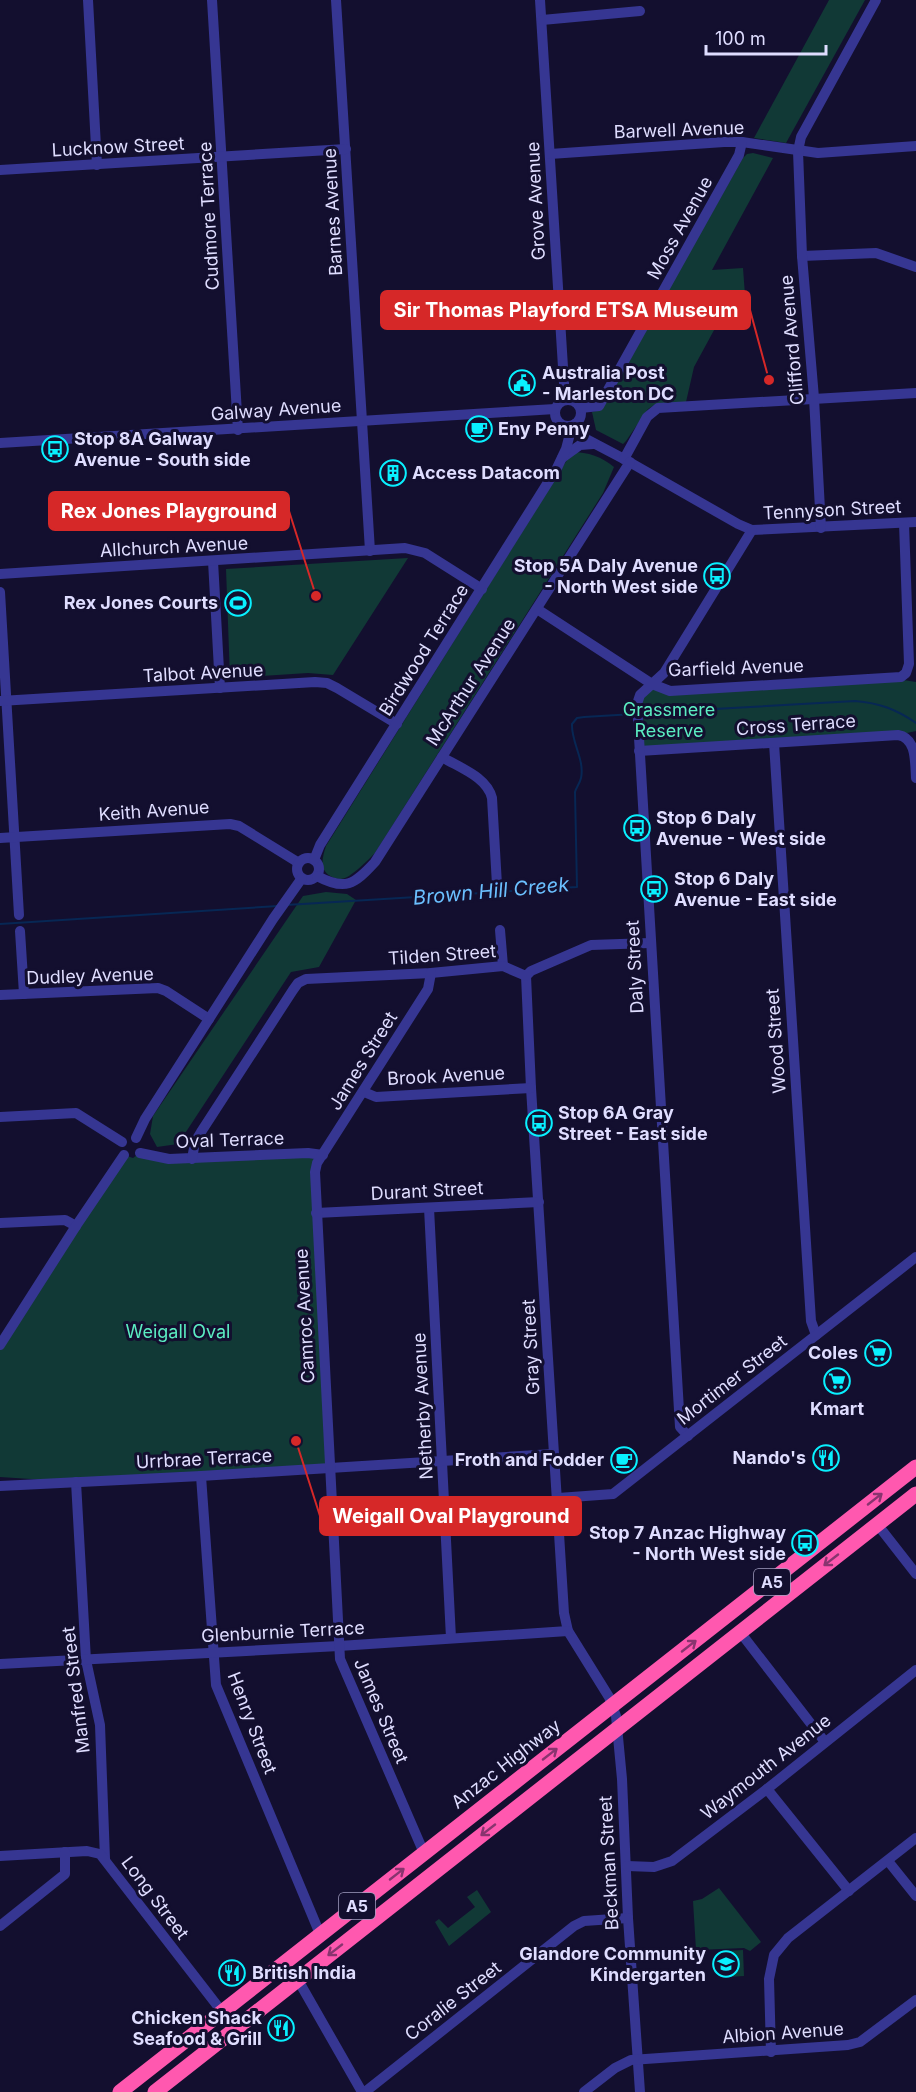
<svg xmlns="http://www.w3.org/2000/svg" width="916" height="2092" font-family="Inter,sans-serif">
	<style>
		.green { fill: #113936 }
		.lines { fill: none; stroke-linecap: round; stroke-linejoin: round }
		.stream { stroke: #072754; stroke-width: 2 }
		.minor { stroke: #363692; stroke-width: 10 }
		.highway { stroke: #ff58af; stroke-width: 15 }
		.oneway { stroke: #89346f }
		.labels { text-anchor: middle; stroke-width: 6; stroke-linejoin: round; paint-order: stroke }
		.shield { fill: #130f2f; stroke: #a29fc1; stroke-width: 1.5 }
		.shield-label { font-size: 16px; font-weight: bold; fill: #dfddff }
		.street-label { font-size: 18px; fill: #dfddff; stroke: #130f2f }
		.poi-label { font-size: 18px; font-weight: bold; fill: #dfddff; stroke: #130f2f; text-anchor: start }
		.park-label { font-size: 18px; fill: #5bedc2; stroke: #130f2f }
		.water-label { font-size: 20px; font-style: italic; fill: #6bc0ff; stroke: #130f2f }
		.leader { fill: none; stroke: #d62828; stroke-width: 2 }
		.callout-dot { fill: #d62828; stroke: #130f2f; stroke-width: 2 }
		.callout { fill: #d62828; stroke: #d62828; stroke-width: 2 }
		.callout-label { font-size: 20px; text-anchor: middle; font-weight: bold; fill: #fff }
	</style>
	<rect width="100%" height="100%" fill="#130f2f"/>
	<!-- green -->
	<g class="green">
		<polygon points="829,0 865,0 786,143 754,138"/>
		<polygon points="753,153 773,158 712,270 743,268 745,295 732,297 694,367 686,402 656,404 648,409 626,441 623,444 596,430 592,412 600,410 743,158 747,154"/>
		<path d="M572,452C588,452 602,457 614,467L603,493L375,853C367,861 358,870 349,876C344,879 340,880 335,878C318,873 322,858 326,846Z"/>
		<polygon points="408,558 333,675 308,673 230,678 226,569"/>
		<polygon points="891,678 916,682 916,731 898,735 639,751 638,700 652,684 670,691"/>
		<polygon points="326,892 347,894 356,900 319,967 291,972 178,1144 157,1147 150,1134 153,1116 303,896"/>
		<polygon points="140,1153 169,1159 315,1154 329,1468 76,1482 0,1477 0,1345 124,1155 133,1158"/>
		<polygon points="719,1888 761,1942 750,1951 744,1948 696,1950 693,1901 702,1899"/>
		<polygon points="477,1890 491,1912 449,1946 435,1922 439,1919 448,1928 475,1907 467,1897"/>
		<polygon points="743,1950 744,1976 728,1977 726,1951"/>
	</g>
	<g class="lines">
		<!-- stream -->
		<g class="stream">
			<path d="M642,713L855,701C879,703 896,709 916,723"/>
			<path d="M286,905L577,887L575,792C576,788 580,783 581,778C585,760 571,742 572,724L577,718L584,717L634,714"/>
			<polyline points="0,924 278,906"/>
		</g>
		<!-- minor -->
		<g class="minor">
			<polyline points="88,0 97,165"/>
			<polyline points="212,0 238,430"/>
			<polyline points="336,0 370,551"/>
			<polyline points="540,0 565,399"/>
			<polyline points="542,20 640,11"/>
			<polyline points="550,154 724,142 742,142 818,153 916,146"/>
			<polyline points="0,170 346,149"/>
			<polyline points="802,256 876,253 916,267"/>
			<circle cx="568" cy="413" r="13"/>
			<polyline points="581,408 599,406 739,155 742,142"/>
			<polyline points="575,424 586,439 624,459 738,524 752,530 916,522"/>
			<polyline points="0,443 555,409"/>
			<polyline points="562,458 580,445 593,444"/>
			<polyline points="624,459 647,417 658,408 916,393"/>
			<polyline points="821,528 814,398 802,256 798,151 801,137 876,0"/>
			<polyline points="213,561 220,688"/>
			<polyline points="0,574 405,548 425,553 482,589"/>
			<polyline points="0,592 19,915"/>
			<polyline points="537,609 652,684 670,691 901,677 906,673 909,664 904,523"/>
			<polyline points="0,701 315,682 327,683 337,688 397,724"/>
			<polyline points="774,743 811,1321 816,1335"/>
			<path d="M639,751L898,735C916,738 915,760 916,778"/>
			<path d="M442,757C460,768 487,777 492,798L497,885"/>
			<polyline points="0,838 230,824 239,826 299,863"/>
			<circle cx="308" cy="869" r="11"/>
			<polyline points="314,860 320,845 557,468 566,449 572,426"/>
			<path d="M317,876C345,891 354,885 375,862L630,462"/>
			<polyline points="500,930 503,966"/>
			<polyline points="20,931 24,994"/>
			<polyline points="526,976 531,1088 564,1613 568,1631 609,1697 616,1716 622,1779 628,1918 640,2092"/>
			<polyline points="0,995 158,988 166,991 209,1019"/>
			<polyline points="364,1092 376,1097 531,1088"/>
			<polyline points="0,1117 76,1113 122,1142"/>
			<polyline points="136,1138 145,1119 273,919 302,878"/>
			<polyline points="140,1153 169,1159 308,1153 323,1155"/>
			<polyline points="192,1159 195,1142 201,1132 293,990 298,983 306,979 431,973 503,966 526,976 531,971 591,945 650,943"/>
			<polyline points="429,1208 451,1638"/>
			<polyline points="316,1213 539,1202"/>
			<polyline points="0,1223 65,1220 76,1226"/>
			<polyline points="0,1345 76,1226 124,1155"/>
			<polyline points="688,1436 680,1427 637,704 640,695 664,673 752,530"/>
			<polyline points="201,1476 216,1685 320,1934"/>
			<polyline points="76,1482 86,1660 100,1725 105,1859"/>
			<polyline points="0,1486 201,1476 553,1454"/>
			<polyline points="558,1498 613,1494 916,1257"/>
			<polyline points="877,1524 916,1574"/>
			<polyline points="740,1632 825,1742"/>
			<polyline points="0,1664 339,1646 568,1631"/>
			<polyline points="767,1789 849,1891"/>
			<polyline points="424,1853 340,1659 315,1172 317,1163 428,989 431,973"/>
			<polyline points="0,1856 87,1851 100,1854 223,2013"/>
			<polyline points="888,1861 916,1896"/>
			<polyline points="627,1866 654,1867 672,1861 767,1789 916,1670"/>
			<polyline points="0,1926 65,1874 65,1852"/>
			<polyline points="298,1980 362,2092"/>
			<polyline points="771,2052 769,1979 774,1955 788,1938 916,1838"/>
			<polyline points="365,2092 574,1926 584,1921 628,1918"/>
			<polyline points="584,2092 615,2068 631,2060 848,2045 860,2042 916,2000"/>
		</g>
		<!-- highway -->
		<g class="highway">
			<polyline points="120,2092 916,1467"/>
			<polyline points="155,2092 916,1494"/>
		</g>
	</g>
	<!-- one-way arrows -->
	<defs><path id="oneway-shaft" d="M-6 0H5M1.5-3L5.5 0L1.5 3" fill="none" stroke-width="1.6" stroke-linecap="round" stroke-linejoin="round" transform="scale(1.5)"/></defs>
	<g class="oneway">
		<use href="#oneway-shaft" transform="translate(875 1499) rotate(-38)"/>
		<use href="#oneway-shaft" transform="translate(831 1560) rotate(142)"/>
		<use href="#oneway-shaft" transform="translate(689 1646) rotate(-38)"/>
		<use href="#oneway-shaft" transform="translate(550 1754) rotate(-38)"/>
		<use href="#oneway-shaft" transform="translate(488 1830) rotate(142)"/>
		<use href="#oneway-shaft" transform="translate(397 1874) rotate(-38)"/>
		<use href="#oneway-shaft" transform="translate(335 1950) rotate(142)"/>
	</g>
	<!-- icons -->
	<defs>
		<g id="civic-ring" transform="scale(1.35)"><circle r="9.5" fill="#130f2f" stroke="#09f0ff" stroke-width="1.5"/><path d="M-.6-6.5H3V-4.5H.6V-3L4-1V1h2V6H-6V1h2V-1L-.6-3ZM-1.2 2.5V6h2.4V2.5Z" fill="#09f0ff"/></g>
		<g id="cafe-ring" transform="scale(1.35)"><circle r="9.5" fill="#130f2f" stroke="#09f0ff" stroke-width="1.5"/><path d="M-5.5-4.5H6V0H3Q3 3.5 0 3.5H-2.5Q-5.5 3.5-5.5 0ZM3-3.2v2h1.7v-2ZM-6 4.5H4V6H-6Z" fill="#09f0ff"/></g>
		<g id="bus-ring" transform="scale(1.35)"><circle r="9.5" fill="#130f2f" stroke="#09f0ff" stroke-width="1.5"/><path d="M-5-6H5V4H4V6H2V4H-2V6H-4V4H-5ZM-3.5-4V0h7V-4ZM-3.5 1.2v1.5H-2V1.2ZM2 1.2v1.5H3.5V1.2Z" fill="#09f0ff"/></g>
		<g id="building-ring" transform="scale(1.35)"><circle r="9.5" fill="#130f2f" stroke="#09f0ff" stroke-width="1.5"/><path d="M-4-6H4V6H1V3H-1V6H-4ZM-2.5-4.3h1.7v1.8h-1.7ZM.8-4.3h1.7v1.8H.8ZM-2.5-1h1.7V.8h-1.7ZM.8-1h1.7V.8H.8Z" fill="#09f0ff"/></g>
		<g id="stadium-ring" transform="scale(1.35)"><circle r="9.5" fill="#130f2f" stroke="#09f0ff" stroke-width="1.5"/><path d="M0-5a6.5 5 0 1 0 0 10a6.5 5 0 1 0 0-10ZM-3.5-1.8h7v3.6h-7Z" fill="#09f0ff"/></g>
		<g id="supermarket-ring" transform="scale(1.35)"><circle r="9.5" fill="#130f2f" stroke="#09f0ff" stroke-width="1.5"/><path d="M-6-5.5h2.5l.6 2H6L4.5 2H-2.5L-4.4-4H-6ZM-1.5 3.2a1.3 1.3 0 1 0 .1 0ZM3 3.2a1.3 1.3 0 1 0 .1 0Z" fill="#09f0ff"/></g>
		<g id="restaurant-ring" transform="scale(1.35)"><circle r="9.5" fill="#130f2f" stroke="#09f0ff" stroke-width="1.5"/><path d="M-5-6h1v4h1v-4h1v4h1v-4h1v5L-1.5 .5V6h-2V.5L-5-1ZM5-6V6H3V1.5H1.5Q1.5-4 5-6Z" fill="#09f0ff"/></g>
		<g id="school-ring" transform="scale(1.35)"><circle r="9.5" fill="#130f2f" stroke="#09f0ff" stroke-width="1.5"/><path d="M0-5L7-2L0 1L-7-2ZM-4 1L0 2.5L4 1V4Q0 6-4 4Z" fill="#09f0ff"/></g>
	</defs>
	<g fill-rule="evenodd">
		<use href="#civic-ring" x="522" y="383"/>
		<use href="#cafe-ring" x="479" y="429"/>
		<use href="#bus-ring" x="55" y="449"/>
		<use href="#building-ring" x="393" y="473"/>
		<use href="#bus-ring" x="717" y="576"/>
		<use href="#stadium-ring" x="238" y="603"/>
		<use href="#bus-ring" x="637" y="828"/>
		<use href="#bus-ring" x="654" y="889"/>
		<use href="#bus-ring" x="539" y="1123"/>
		<use href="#supermarket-ring" x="878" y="1353"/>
		<use href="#supermarket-ring" x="837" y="1381"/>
		<use href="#restaurant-ring" x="826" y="1458"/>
		<use href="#cafe-ring" x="624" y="1460"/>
		<use href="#bus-ring" x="805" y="1543"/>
		<use href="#school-ring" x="726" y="1964"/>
		<use href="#restaurant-ring" x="232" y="1973"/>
		<use href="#restaurant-ring" x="281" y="2028"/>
	</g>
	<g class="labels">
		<!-- shield labels -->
		<g class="shield">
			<rect x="754" y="1569" width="36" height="26" rx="4.5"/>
			<rect x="339" y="1893" width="36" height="26" rx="4.5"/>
		</g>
		<g class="shield-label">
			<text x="772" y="1588">A5</text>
			<text x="357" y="1912">A5</text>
		</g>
		<!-- street labels -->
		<g class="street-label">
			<text transform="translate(679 130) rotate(-2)" y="6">Barwell Avenue</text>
			<text transform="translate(118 147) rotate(-3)" y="6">Lucknow Street</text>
			<text transform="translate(536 201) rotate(-93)" y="6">Grove Avenue</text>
			<text transform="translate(333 212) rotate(-93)" y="6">Barnes Avenue</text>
			<text transform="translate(209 216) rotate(-93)" y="6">Cudmore Terrace</text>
			<text transform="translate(680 228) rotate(-61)" y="6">Moss Avenue</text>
			<text transform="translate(792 340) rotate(-95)" y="6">Clifford Avenue</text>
			<text transform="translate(276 410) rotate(-4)" y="6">Galway Avenue</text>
			<text transform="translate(832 510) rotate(-3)" y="6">Tennyson Street</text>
			<text transform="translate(174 547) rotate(-3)" y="6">Allchurch Avenue</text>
			<text transform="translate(424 650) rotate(-58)" y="6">Birdwood Terrace</text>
			<text transform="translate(736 668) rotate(-2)" y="6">Garfield Avenue</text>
			<text transform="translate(203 673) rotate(-3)" y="6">Talbot Avenue</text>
			<text transform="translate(471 682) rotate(-57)" y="6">McArthur Avenue</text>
			<text transform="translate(796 725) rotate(-4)" y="6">Cross Terrace</text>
			<text transform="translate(154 811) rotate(-4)" y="6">Keith Avenue</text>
			<text transform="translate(442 955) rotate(-4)" y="6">Tilden Street</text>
			<text transform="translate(635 967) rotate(-93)" y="6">Daly Street</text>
			<text transform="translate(90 976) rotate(-2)" y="6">Dudley Avenue</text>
			<text transform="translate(776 1041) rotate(-94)" y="6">Wood Street</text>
			<text transform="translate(363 1061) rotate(-58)" y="6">James Street</text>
			<text transform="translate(446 1076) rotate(-3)" y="6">Brook Avenue</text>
			<text transform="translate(230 1140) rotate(-2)" y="6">Oval Terrace</text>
			<text transform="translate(427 1191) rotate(-3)" y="6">Durant Street</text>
			<text transform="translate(305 1316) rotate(-93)" y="6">Camroc Avenue</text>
			<text transform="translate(531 1347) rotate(-93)" y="6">Gray Street</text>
			<text transform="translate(732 1380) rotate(-38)" y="6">Mortimer Street</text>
			<text transform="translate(423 1406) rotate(-93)" y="6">Netherby Avenue</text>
			<text transform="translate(204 1459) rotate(-3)" y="6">Urrbrae Terrace</text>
			<text transform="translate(283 1632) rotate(-3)" y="6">Glenburnie Terrace</text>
			<text transform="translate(76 1690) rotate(-97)" y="6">Manfred Street</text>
			<text transform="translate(381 1711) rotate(67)" y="6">James Street</text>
			<text transform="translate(252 1723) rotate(69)" y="6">Henry Street</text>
			<text transform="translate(506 1764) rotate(-38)" y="6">Anzac Highway</text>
			<text transform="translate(766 1767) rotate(-38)" y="6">Waymouth Avenue</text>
			<text transform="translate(609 1863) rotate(-93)" y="6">Beckman Street</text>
			<text transform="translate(155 1898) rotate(53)" y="6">Long Street</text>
			<text transform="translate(453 2001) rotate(-38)" y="6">Coralie Street</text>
			<text transform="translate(783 2033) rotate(-4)" y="6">Albion Avenue</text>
		</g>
		<!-- poi labels -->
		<g class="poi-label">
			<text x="542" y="379">Australia Post<tspan x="542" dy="21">- Marleston DC</tspan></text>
			<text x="498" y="435">Eny Penny</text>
			<text x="74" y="445">Stop 8A Galway<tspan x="74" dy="21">Avenue - South side</tspan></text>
			<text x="412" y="479">Access Datacom</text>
			<text x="698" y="572" text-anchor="end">Stop 5A Daly Avenue<tspan x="698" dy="21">- North West side</tspan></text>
			<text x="218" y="609" text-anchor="end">Rex Jones Courts</text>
			<text x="656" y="824">Stop 6 Daly<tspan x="656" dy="21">Avenue - West side</tspan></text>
			<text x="674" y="885">Stop 6 Daly<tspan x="674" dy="21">Avenue - East side</tspan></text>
			<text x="558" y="1119">Stop 6A Gray<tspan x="558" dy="21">Street - East side</tspan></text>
			<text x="858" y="1359" text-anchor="end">Coles</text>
			<text x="837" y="1415" text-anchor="middle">Kmart</text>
			<text x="806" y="1464" text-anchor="end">Nando's</text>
			<text x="604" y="1466" text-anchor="end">Froth and Fodder</text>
			<text x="786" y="1539" text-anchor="end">Stop 7 Anzac Highway<tspan x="786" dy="21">- North West side</tspan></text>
			<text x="706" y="1960" text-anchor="end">Glandore Community<tspan x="706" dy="21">Kindergarten</tspan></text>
			<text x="252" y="1979">British India</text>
			<text x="262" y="2024" text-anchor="end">Chicken Shack<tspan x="262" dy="21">Seafood &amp; Grill</tspan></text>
		</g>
		<!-- park labels -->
		<g class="park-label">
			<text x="669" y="716">Grassmere<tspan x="669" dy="21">Reserve</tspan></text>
			<text x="178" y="1338">Weigall Oval</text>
		</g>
		<!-- water labels -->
		<g class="water-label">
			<text transform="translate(491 891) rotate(-5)" y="7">Brown Hill Creek</text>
		</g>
	</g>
	<!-- callouts -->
	<path class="leader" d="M769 380L750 310M316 596L289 511M296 1441L320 1516"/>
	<g class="callout-dot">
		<circle cx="769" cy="380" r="6"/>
		<circle cx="316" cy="596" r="6"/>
		<circle cx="296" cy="1441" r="6"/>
	</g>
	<g class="callout">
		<rect x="381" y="291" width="369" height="38" rx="6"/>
		<rect x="49" y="492" width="240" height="38" rx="6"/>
		<rect x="320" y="1497" width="261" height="38" rx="6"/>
	</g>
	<g class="callout-label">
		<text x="566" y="317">Sir Thomas Playford ETSA Museum</text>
		<text x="169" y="518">Rex Jones Playground</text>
		<text x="451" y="1523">Weigall Oval Playground</text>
	</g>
	<!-- scale -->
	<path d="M706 45v9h120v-9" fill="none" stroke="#dfddff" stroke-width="3"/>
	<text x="715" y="45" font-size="18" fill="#dfddff" stroke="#130f2f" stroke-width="4.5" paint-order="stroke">100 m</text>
</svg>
